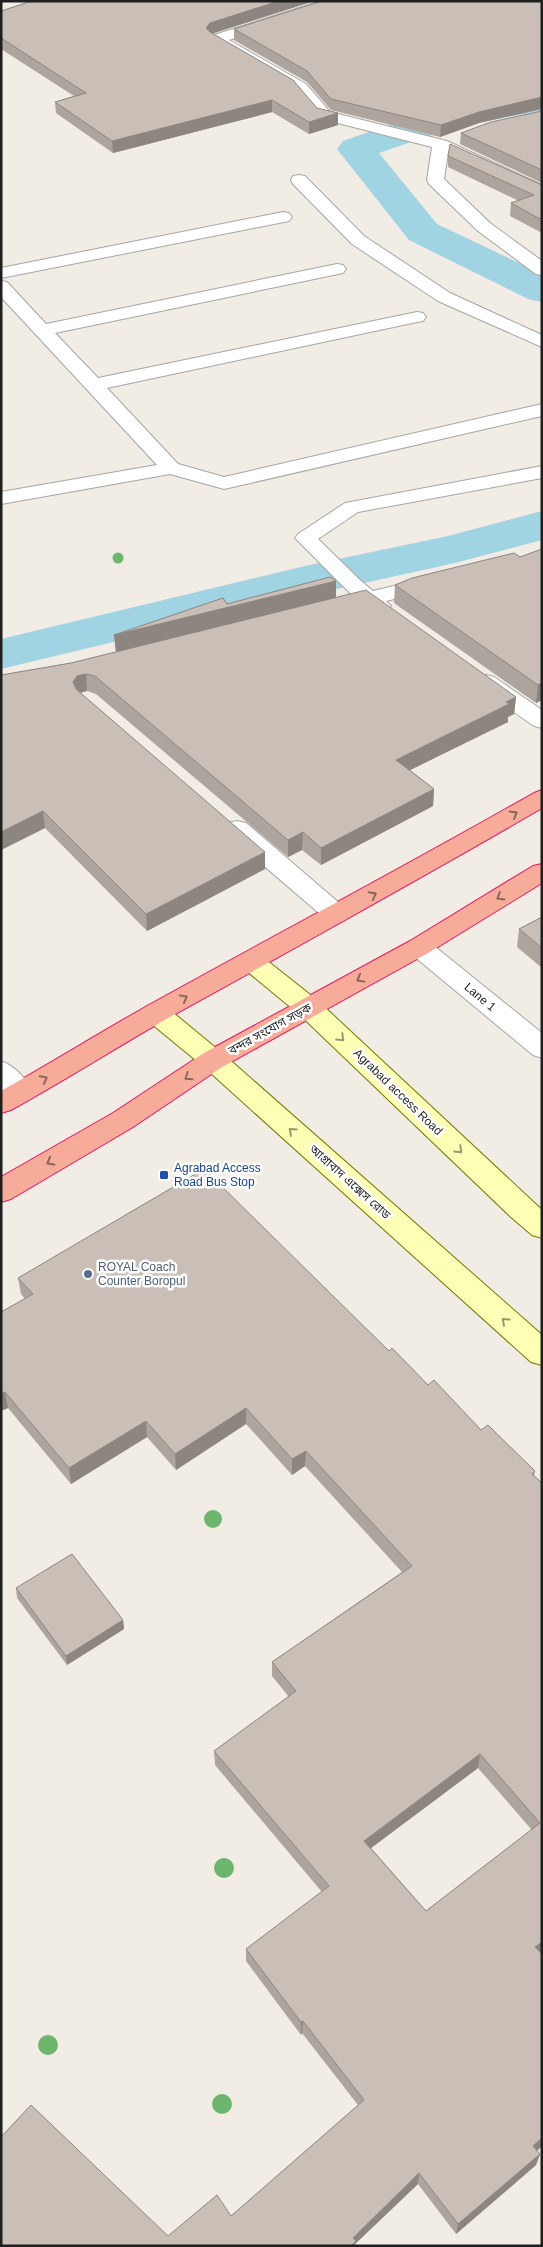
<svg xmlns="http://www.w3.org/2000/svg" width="543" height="2247" font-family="Arial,'Noto Sans Bengali',sans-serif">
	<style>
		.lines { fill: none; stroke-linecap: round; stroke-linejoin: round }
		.canal { fill: #a0d4e3; fill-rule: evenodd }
		.minor-casing { stroke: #a6a6a6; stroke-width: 2 }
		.secondary-casing { stroke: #707c00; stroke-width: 2 }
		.trunk-casing { stroke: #ec1460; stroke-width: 2 }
		.minor { fill: #fff; fill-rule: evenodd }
		.secondary { fill: #fcffb4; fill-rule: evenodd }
		.trunk { fill: #f7ac9a; fill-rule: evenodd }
		.tree { fill: #6db66d }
		.wall { fill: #ada49d; fill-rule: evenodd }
		.shaded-wall { fill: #8d8680 }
		.building { fill: #c9bfb7; stroke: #8d8680; fill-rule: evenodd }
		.oneway { stroke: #8b665c }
		.oneway2 { stroke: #999a71 }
		.transit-dot { fill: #1a4fb4; stroke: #fff; stroke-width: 2 }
		.service-dot { fill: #5c6f8a; stroke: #fff; stroke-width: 2 }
		.labels { text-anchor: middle; stroke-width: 5; stroke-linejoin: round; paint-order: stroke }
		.street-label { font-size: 12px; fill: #1f1f1f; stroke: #fff }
		.transit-label { font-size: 12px; fill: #164399; stroke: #fff; text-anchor: start }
		.service-label { font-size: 12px; fill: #4e5e75; stroke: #fff; text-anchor: start }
	</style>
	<rect width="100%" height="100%" fill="#f1ece4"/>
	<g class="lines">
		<!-- canal -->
		<g class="canal">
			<polygon points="542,89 542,111 458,126 379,153 437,224 542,274 542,302 528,299 409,240 337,149 343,141 437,108"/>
			<polygon points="542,511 542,540 455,563 305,596 1,669 1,639 305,566 448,536"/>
		</g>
		<!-- minor casing -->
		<g class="minor-casing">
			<g id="minor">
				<polygon points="321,1 344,1 342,4 229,40 306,84 330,112 447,141 542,185 542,196 448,153 444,179 490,223 542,261 542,275 536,274 478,231 429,184 427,180 432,147 318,118 294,90 211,42 208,39 211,36"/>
				<polygon points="299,175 305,176 364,236 450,293 542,335 542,347 438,301 352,244 293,184 291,180 293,176"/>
				<polygon points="283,212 289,213 292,217 289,221 1,278 1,268"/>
				<polygon points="337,264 343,265 346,269 343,273 55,333 98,378 417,312 423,313 426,317 423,321 417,322 107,388 178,464 224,477 542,404 542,416 224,489 170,474 1,504 1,492 157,465 1,297 1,281 7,282 46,324"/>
				<path d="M542,466V478L358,512L318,539L361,581L373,591L431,577L439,578L442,583L439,588L386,601L391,606L388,611C373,614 373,606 364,606C352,606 344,614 331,611L328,606L331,601L353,596L295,538L298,534L345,503Z"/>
				<polygon points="486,675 494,677 542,710 542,728 534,726 478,687 475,682 478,677"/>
				<polygon points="237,821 246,823 345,908 349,914 345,920 336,923 327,920 228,835 225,829 228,823"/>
				<polygon points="419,938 428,941 542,1033 542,1058 533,1055 410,953 406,947 410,941"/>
				<path d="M1,1061C15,1066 26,1079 34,1092L30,1099C16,1103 10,1099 1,1089Z"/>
			</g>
		</g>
		<!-- secondary casing -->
		<g class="secondary-casing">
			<g id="secondary">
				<polygon points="251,952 260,955 318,1001 542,1210 542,1238 532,1235 511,1217 300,1015 242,967 238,961 242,955"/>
				<polygon points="156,1004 165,1006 222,1053 542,1335 542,1365 531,1362 204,1067 147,1020 143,1013 147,1006"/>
			</g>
		</g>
		<!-- trunk casing -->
		<g class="trunk-casing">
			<g id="trunk">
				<path d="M542,790V808C418,880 293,949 168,1018C115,1048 64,1081 11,1110L1,1113V1091C51,1063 99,1033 149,1005C277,934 406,866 534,793Z"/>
				<polygon points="542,864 542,883 428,953 222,1067 133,1127 11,1199 1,1202 1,1177 113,1113 204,1053 410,941 533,866"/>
			</g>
		</g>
		<!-- minor -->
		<use href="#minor" class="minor"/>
		<!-- secondary -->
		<use href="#secondary" class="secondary"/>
		<!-- trunk -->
		<use href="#trunk" class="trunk"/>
	</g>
	<!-- trees -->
	<g class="tree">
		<circle cx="118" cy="558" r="5.5"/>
		<circle cx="213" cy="1519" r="9"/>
		<circle cx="224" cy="1868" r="10"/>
		<circle cx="48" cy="2045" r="10"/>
		<circle cx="222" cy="2104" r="10"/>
	</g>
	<!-- wall -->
	<g class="wall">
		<polygon points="32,1 314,1 212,34 317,108 338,125 309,134 272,112 113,153 56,113 55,102 74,96 1,49 1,11"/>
		<polygon points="542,1 542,109 479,123 440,137 331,110 307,82 234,40 234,29"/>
		<polygon points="542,111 542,183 460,144 461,133"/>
		<polygon points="448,156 542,185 542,233 510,216 511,203 519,201 448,167"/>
		<polygon points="542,549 542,700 536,703 394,603 395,585 520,557"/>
		<polygon points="336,581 336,598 516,697 514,714 508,717 508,722 410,770 434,789 433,806 321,865 302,850 288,857 96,694 87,691 80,693 265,869 147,931 45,828 1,850 1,675 71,663 116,652 114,635 227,604"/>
		<polygon points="542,917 542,968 517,947 519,929"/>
		<path d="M18,1278L389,1351L481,1430L535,1471L534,1476L542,1483V1952L541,1953L542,2146L537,2151L540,2154L536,2165L456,2234L418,2184L355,2244V2246H1V2137L168,2236L231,2216L358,2105L302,2033L301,2035L246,1961V1949L322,1892L215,1765L214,1751L289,1697L272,1676V1662L402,1572L305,1466L292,1475L246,1424L176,1470L147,1437L71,1484L8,1408L1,1411V1312L25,1299L21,1294ZM478,1768L532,1830L426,1911L371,1848Z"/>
		<polygon points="16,1588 123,1620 124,1629 67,1665 17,1598"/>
	</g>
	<!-- shaded-wall -->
	<g class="shaded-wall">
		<polygon points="279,1 314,1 210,34 206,28 210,23"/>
		<polygon points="542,97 542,109 479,123 440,137 441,125 479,112"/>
		<polygon points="272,100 272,112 113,153 112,141"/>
		<polygon points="338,113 338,125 309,134 309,122"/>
		<polygon points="336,581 336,598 116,652 114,635"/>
		<polygon points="86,674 87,691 79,693 73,682 77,676"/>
		<polygon points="542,683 542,700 536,703 538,685"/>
		<polygon points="516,697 514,714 508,717 508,722 396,777 396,760"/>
		<polygon points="434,789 433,806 321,865 321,848"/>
		<polygon points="43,811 45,828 1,850 1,832"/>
		<polygon points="303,832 302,850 288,857 288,840"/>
		<polygon points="265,852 265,869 147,931 146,914"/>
		<polygon points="5,1392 8,1408 1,1411 1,1394"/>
		<polygon points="246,1408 246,1424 176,1470 175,1454"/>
		<polygon points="146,1421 147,1437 71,1484 69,1468"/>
		<polygon points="306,1451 305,1466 292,1475 292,1459"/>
		<polygon points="123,1620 124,1629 67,1665 66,1656"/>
		<polygon points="480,1754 478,1768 363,1854 364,1841"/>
		<polygon points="542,1942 542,1952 532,1960 535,1947"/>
		<polygon points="303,2021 302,2033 301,2035 301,2022"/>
		<polygon points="542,2138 542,2146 530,2157 533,2146"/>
		<polygon points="540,2154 536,2165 456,2234 458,2224"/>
		<polygon points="419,2173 418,2184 355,2244 355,2246 351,2246 353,2238"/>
	</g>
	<!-- building -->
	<g class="building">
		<polygon points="32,1 279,1 210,23 206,28 210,32 293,80 317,108 338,113 309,122 272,100 112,141 55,102 86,93 1,38 1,11"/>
		<polygon points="322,1 542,1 542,97 479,112 441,125 331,99 307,71 234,29"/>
		<polygon points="542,111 542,170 461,133 491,122"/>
		<polygon points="450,144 542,185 542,220 511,203 534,195 448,156"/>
		<polygon points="542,549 542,683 538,685 395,585 412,578 514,553 520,557"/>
		<polygon points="330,577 336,581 114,635 223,598 227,604"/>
		<polygon points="366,590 516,697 506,702 509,704 396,760 434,789 321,848 303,832 288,840 95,676 86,674 77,676 73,682 76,689 265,852 146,914 43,811 1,832 1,675 71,663"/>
		<polygon points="542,917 542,948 519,929"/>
		<path d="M204,1169L389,1351L392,1348L428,1385L434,1380L481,1430L488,1425L535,1471L532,1474L542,1483V1942L535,1947L542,1954V2138L533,2146L540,2154L458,2224L419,2173L353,2238L356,2241L351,2246H3L1,2244V2137L31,2105L168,2236L217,2195L231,2216L364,2100L303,2021L301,2022L246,1949L329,1886L214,1751L296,1691L272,1662L412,1566L306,1451L292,1459L246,1408L175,1454L146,1421L69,1468L5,1392L1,1394V1312L33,1294L18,1278ZM480,1754L540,1823L426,1911L364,1841Z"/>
		<polygon points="72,1554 123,1620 66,1656 16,1588"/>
	</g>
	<!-- one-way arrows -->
	<defs><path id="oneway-chevron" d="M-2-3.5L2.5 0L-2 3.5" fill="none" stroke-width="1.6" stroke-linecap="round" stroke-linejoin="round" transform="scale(1.25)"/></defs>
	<g class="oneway">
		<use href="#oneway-chevron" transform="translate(514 814) rotate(-30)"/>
		<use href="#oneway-chevron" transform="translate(373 895) rotate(-28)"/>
		<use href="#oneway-chevron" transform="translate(500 897) rotate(149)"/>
		<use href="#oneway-chevron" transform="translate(360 979) rotate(151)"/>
		<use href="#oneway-chevron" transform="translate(184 998) rotate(-29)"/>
		<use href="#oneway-chevron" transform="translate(188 1077) rotate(146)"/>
		<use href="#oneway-chevron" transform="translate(44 1079) rotate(-28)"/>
		<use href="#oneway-chevron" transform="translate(50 1162) rotate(150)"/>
	</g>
	<g class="oneway2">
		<use href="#oneway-chevron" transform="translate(341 1038) rotate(44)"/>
		<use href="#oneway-chevron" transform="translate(292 1131) rotate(-138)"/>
		<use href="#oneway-chevron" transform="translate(459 1150) rotate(44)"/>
		<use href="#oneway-chevron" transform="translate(505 1321) rotate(-138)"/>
	</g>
	<!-- markers -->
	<rect class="transit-dot" x="159" y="1170" width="10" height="10" rx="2.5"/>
	<circle class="service-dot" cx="88" cy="1274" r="5"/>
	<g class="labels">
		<!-- street labels -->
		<g class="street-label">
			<text transform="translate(480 997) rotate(40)" y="4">Lane 1</text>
			<text transform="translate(270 1029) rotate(-29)" y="4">বন্দর সংযোগ সড়ক</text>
			<text transform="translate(398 1092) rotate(44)" y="4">Agrabad access Road</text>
			<text transform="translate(350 1182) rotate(42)" y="4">আগ্রাবাদ এক্সেস রোড</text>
		</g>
		<!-- transit labels -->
		<g class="transit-label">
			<text x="174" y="1172">Agrabad Access<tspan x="174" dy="14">Road Bus Stop</tspan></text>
		</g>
		<!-- service labels -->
		<g class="service-label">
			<text x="98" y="1271">ROYAL Coach<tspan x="98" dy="14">Counter Boropul</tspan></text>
		</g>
	</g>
	<!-- border -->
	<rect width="543" height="2247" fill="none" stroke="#1f1f1f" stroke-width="5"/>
</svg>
